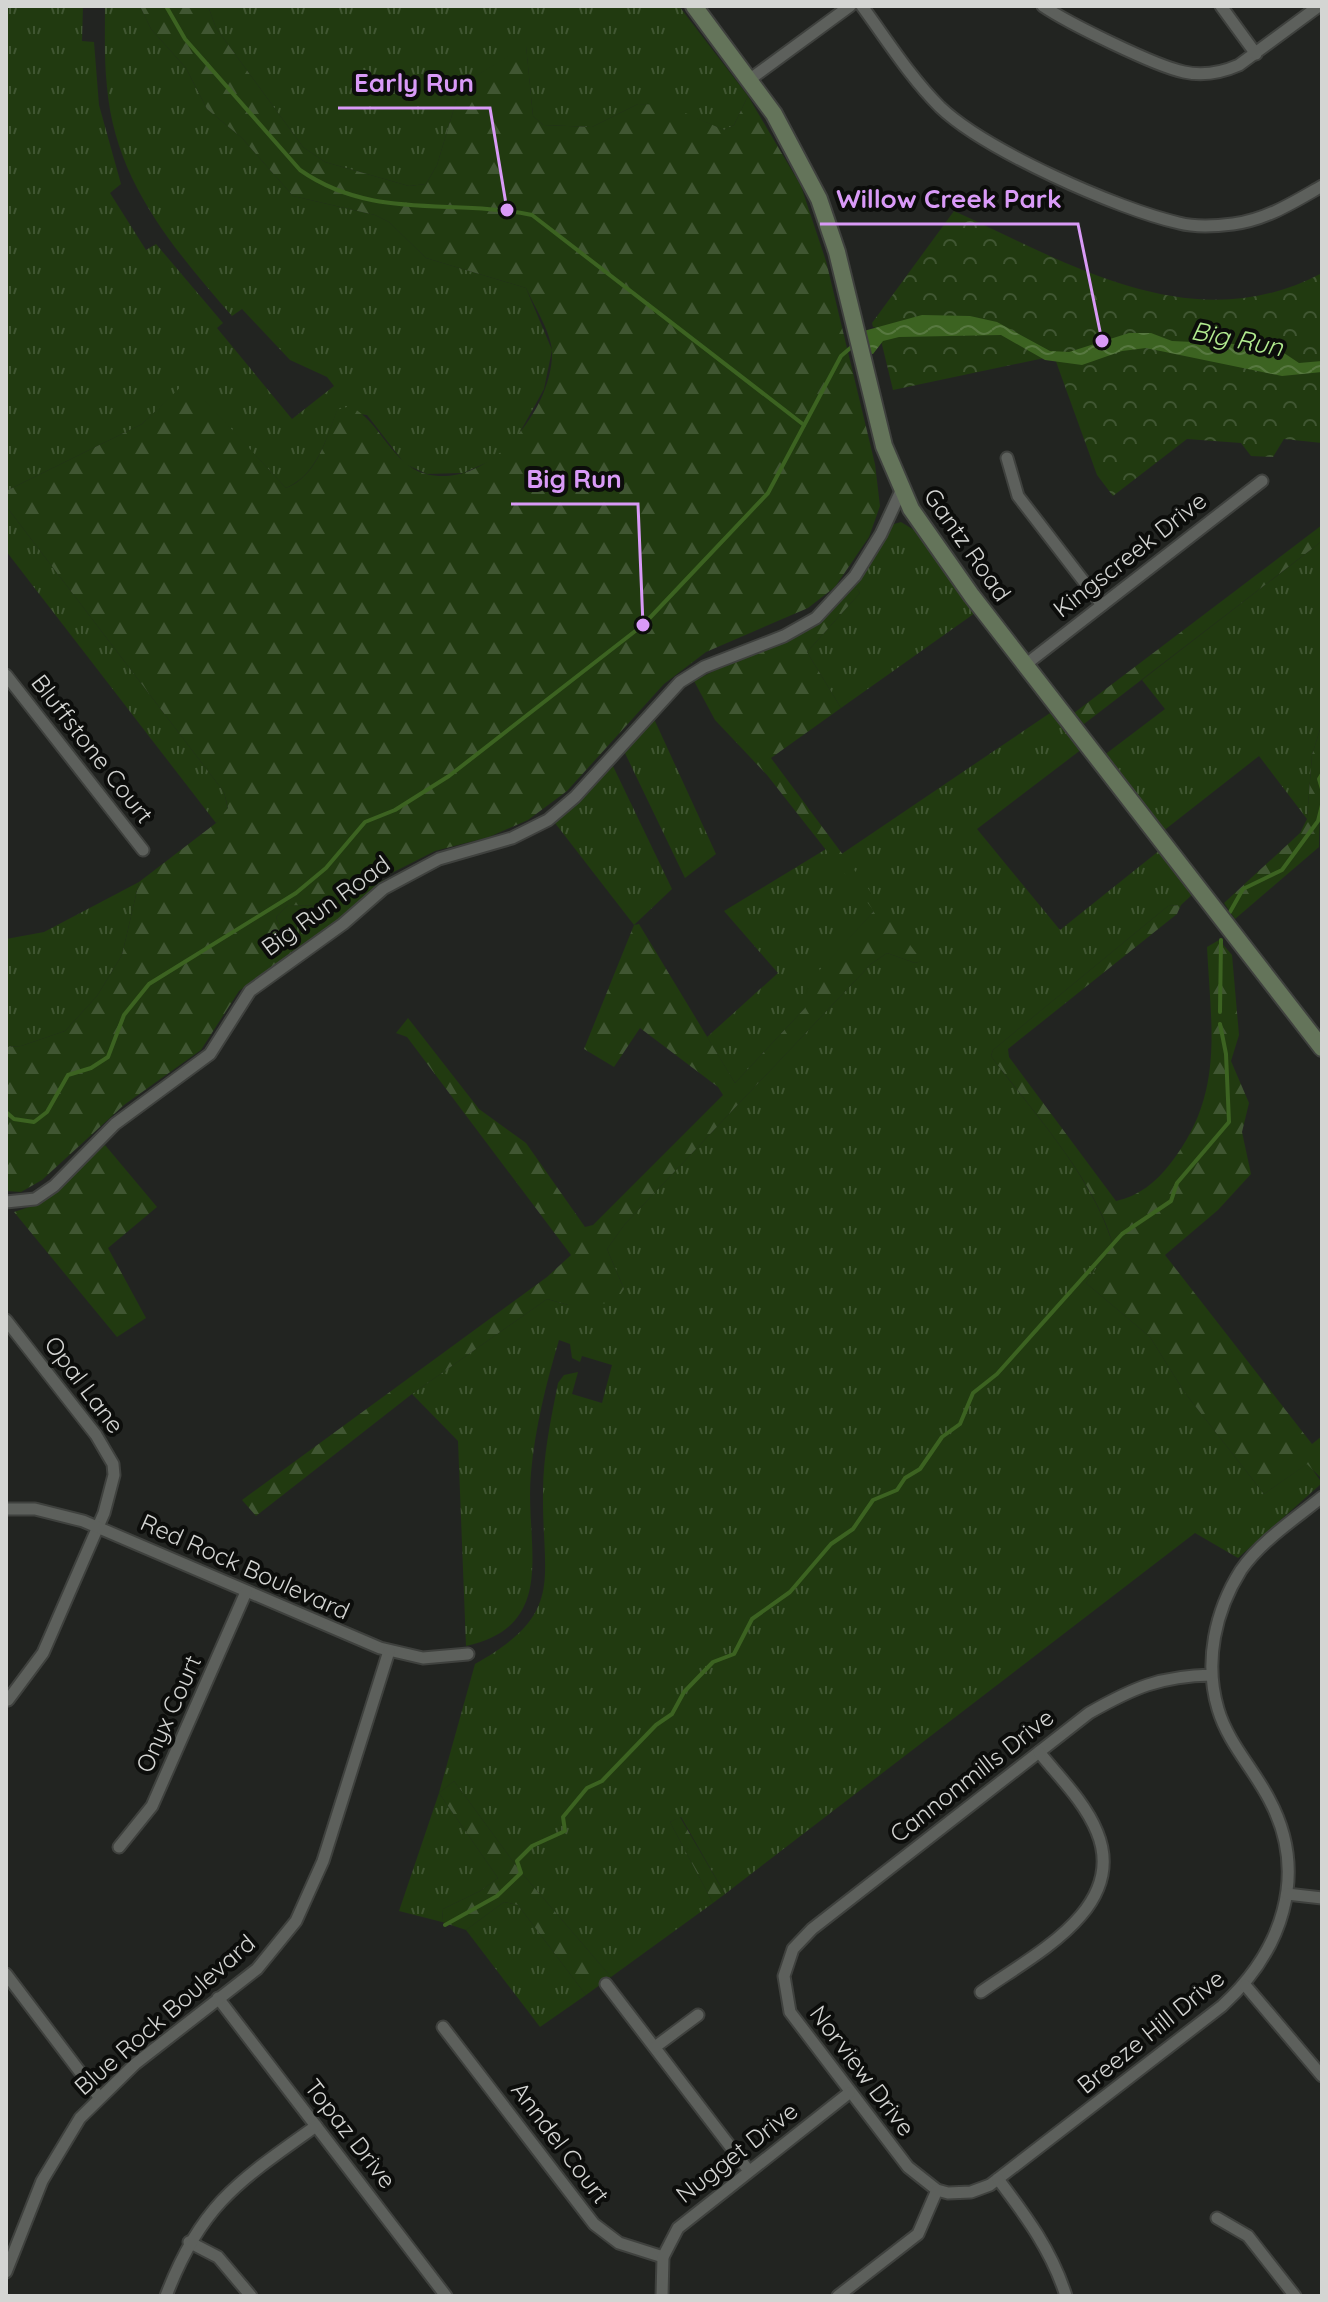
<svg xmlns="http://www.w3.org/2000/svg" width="1328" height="2302" font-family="Quicksand,sans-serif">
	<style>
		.grass { fill: url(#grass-tufts) }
		.forest { fill: url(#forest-firs) }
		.park { fill: url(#park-crowns) }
		.water { fill: url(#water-waves) }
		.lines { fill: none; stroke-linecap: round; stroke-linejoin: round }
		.stream { stroke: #3c6321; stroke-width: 4 }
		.minor-casing { stroke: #3f413e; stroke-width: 15 }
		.secondary-casing { stroke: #3f413e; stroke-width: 20 }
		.minor { stroke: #5d605c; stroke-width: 11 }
		.secondary { stroke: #64745a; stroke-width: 16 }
		.labels { text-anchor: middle; stroke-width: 8; stroke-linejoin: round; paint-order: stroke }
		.street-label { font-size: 24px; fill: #d4d5d3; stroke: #0c0d0b }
		.water-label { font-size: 26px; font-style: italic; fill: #b2ec90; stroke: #0c0d0b }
		.leader { fill: none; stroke: #d99af7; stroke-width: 3 }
		.callout-dot { fill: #d99af7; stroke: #0c0d0b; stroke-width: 3 }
		.callout-label { font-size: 26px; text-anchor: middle; font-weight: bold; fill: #d99af7; stroke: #0c0d0b; stroke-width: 8; stroke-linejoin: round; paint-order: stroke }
	</style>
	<defs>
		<pattern id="grass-tufts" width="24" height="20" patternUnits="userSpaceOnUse" patternTransform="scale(2)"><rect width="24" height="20" fill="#213a10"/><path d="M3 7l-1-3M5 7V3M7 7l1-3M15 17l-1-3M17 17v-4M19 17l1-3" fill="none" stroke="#405632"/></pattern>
		<pattern id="forest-firs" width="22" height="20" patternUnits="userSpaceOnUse" patternTransform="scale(2)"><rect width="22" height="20" fill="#213a10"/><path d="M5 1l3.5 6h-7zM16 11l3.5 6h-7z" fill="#405632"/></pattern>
		<pattern id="park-crowns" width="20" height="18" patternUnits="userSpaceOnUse" patternTransform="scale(2)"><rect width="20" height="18" fill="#213a10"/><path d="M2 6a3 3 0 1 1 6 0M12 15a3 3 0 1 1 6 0" fill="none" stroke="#405632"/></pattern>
		<pattern id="water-waves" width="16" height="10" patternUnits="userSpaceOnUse" patternTransform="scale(2)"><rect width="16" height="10" fill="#3c6321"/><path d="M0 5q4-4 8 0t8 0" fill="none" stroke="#577840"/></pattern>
	</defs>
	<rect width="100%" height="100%" fill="#222421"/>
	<!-- grass -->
	<g class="grass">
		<path d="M6,6H83L82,41L94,42L99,105L121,184L110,193L146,250L156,244L223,323L217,328L292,419L334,386L327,377L290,360L242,309L232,316C173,248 115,181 107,87C104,60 105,33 105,6H140L151,29L186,68L207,109L242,138L293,196L375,215L389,222L426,258L526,288L552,350L544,389L514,443L495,459L463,473L427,474L405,464L367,415L337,411C326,439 317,475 286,488L187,382L142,424L6,491Z"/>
		<polygon points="208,6 679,6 748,96 734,125 724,130 667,106 638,104 592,127 543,125 533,116 526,46 461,85 437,165 426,184 409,186 325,162 303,147 216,28"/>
		<polygon points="6,506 224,792 228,809 216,823 6,551"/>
		<polygon points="901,522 914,530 975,613 841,708 807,652 860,593 854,585 894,524"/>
		<polygon points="1322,541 1322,723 1312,755 1307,819 1259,756 1162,832 1103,756 1165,709 1142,680"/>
		<path d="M1053,711L1082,749L977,829L1060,930L1160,850L1194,893L1181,905L1168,906L993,1050L991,1056C1034,1114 1092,1175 1113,1245L1086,1283L1150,1337L1185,1393L1264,1494L1308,1463L1322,1483L1238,1558L1195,1533L725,1894L681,1817L670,1822L713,1903L611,1977L520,1871L454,1781L439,1793L498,1878L480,1891L443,1909L442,1922L399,1911L439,1793L475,1664C566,1613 542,1581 543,1493C543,1455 551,1419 558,1383L564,1375L578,1372L572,1394L602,1403L612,1365L582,1356L580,1362L572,1358L570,1344L559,1340C546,1384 535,1428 531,1473C524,1543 561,1625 466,1646L458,1441L412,1394L547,1299L568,1305L624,1289L607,1249L625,1224L871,964L887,953L915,963L921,961L840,855Z"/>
		<polygon points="655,721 716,854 685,878 623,749 647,722"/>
		<polygon points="612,764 672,889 634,925 555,823"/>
		<polygon points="826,849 875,910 806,986 805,1008 735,1083 707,1037 778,973 724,911"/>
		<polygon points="386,879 346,914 291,953 276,917 288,905 327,906"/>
		<polygon points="139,882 122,955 97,996 65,1031 21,1046 6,1047 6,939 44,932"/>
		<polygon points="504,1902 518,1905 586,1995 540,2027 466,1930"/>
	</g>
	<!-- forest -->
	<g class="forest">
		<path d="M140,6H208L216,28L303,147L325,162L409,186L426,184L437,165L461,85L526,45L533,116L543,125L592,127L638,104L667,105L724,130L734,125L748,96L801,186L826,261L875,464L880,506L869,537L835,587L808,608L706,652L664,684L567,791L528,820L489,837L435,851L327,906L288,905L276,917L291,953L239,991L201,1050L124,1105L42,1180L21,1192L6,1191V1047L21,1046L65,1031L97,996L122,955L139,882L216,823L228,808L224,792L6,506V491L142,424L187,381L286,488C317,476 326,439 337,410L350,406C381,422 392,465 426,474C489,490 554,408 552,351C551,332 534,306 526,288L426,258L389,222L375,215L293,196L242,138L207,109L186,68L151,29Z"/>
		<polygon points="1322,525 1322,541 1084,724 1074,713"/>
		<polygon points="854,585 860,593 807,652 841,708 771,758 922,961 915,963 887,953 871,964 625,1224 607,1249 624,1289 615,1303 568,1305 547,1299 412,1394 256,1516 242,1500 547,1277 571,1255 407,1037 396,1033 408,1018 479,1109 526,1143 585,1227 593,1225 723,1095 718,1087 640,1028 614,1067 584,1049 634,925 639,924 735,1083 805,1008 805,986 874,911 767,775 715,720 694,681 816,619"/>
		<polygon points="1322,723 1319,847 1235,919 1224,903 1300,833 1307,819 1312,755"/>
		<path d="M1181,905L1177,914L1008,1049L1009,1057L1116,1201C1139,1196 1156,1182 1170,1164C1225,1094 1211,1030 1207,947L1219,940L1232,955L1239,1035L1231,1061L1249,1103L1242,1132L1251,1174L1218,1210L1165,1255L1312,1444L1322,1436V1479L1307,1464L1264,1494L1185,1393L1150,1337L1086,1283L1113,1245C1095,1179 1032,1111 991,1056L993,1050L1168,906Z"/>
		<polygon points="105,1145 157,1207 108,1248 146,1318 117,1337 14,1212 41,1203"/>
		<polygon points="454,1781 520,1871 611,1977 586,1995 518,1905 504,1902 466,1930 442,1922 443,1909 480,1891 498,1878 439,1793"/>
		<polygon points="680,1817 725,1894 713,1903 670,1822"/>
	</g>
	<!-- park -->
	<path class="park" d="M954,211C1070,264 1194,341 1322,273V443L1284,439L1273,457L1251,456L1241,443L1187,439L1113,496L1097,475L1054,356L893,390L878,328L873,327L872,323Z"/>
	<!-- water -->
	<polygon class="water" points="922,315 970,316 997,322 1050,351 1069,352 1129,333 1151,333 1172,341 1235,344 1284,353 1299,363 1322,361 1322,372 1282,376 1146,348 1122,351 1082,365 1045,360 1001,335 899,337 883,341 873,354 864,353 860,332"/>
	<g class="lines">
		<!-- stream -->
		<g class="stream">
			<path d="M166,6L185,39L300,170C373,221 451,198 532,215L804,425"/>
			<polyline points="1322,774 1319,779 1322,789"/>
			<polyline points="1230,912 1243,889 1282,870 1318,821 1322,805"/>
			<polyline points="1220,1012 1221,940"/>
			<polyline points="6,1112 14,1119 34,1122 47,1112 68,1075 91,1068 108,1057 124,1015 149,984 296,893 326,868 365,822 395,810 449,776 643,625 768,493 841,356 855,344"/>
			<polyline points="445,1925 497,1896 521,1873 517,1861 532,1846 565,1831 563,1817 587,1788 602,1781 656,1725 672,1714 684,1692 713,1662 734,1654 752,1619 790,1592 831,1544 853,1529 873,1500 897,1490 905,1478 920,1469 942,1437 960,1424 973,1393 997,1374 1122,1234 1171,1201 1177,1183 1229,1122 1226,1054 1220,1024"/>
		</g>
		<!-- minor casing -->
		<g class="minor-casing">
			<g id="minor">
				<path d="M862,6C887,40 910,77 940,107C985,150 1117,209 1179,223C1194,227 1217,226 1233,224C1266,220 1294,202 1322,186"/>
				<path d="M1043,6C1068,23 1155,66 1184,72C1203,76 1221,73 1239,65L1319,6"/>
				<polyline points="1221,6 1256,54"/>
				<polyline points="749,80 850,6"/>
				<polyline points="1007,458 1018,496 1102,605"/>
				<polyline points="1025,665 1262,481"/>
				<polyline points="6,675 143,850"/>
				<polyline points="6,1202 35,1199 54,1186 115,1124 210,1054 250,991 343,924 383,889 439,859 512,838 548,820 575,797 680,682 704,667 784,636 816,618 855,576 881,534 901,491"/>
				<polyline points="6,1320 96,1435 113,1464 114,1475 104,1513 43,1653 8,1700"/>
				<polyline points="6,1509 35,1509 83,1521 380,1648 423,1658 468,1654"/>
				<path d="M1212,1675C1160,1676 1133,1688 1089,1713L812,1929L793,1949L784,1976L790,2012L908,2167L937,2190L948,2193L971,2192L990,2185L1222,2006C1281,1952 1310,1875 1269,1799C1253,1768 1228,1743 1218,1709C1204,1662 1215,1611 1241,1570C1261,1541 1295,1519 1322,1497"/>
				<polyline points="119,1847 152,1806 246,1592"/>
				<polyline points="1287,1894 1322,1898"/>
				<polyline points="6,1974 99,2097"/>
				<polyline points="606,1984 749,2171"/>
				<polyline points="1245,1985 1322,2076"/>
				<path d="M981,1992C1031,1956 1129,1909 1097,1832C1085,1802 1059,1777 1039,1752"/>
				<polyline points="218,1998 446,2296"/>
				<polyline points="443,2027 594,2224 619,2243 663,2257"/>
				<polyline points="655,2047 698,2015"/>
				<path d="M998,2179C1026,2216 1052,2251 1066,2296"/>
				<polyline points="1217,2218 1248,2236 1295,2296"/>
				<polyline points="189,2242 218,2257 251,2296"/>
				<polyline points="6,2272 42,2181 80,2118 135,2064 257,1969 296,1921 323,1861 389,1651"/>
				<path d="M166,2296C201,2204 239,2181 316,2126"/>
				<polyline points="662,2296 663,2257 678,2228 849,2093"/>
				<polyline points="838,2296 918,2234 937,2190"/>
			</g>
		</g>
		<!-- secondary casing -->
		<g class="secondary-casing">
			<polyline id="secondary" points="694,6 774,114 819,199 837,252 884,446 911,509 972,596 1322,1048"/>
		</g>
		<!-- minor -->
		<use href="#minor" class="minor"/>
		<!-- secondary -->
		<use href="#secondary" class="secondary"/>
	</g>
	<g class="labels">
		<!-- street labels -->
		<g class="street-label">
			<text transform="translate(967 545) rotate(55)" y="8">Gantz Road</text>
			<text transform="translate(1130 555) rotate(-38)" y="8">Kingscreek Drive</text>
			<text transform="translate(92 749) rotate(52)" y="8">Bluffstone Court</text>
			<text transform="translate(326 906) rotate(-36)" y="8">Big Run Road</text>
			<text transform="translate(84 1385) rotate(53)" y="8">Opal Lane</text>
			<text transform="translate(245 1567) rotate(24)" y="8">Red Rock Boulevard</text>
			<text transform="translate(169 1714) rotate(-66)" y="8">Onyx Court</text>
			<text transform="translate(972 1776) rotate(-38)" y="8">Cannonmills Drive</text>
			<text transform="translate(165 2015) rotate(-41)" y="8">Blue Rock Boulevard</text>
			<text transform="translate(1151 2032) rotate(-39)" y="8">Breeze Hill Drive</text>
			<text transform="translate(862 2071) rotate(53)" y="8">Norview Drive</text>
			<text transform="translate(350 2134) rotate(52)" y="8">Topaz Drive</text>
			<text transform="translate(560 2143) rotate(53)" y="8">Anndel Court</text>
			<text transform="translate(737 2153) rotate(-38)" y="8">Nugget Drive</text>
		</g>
		<!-- water labels -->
		<g class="water-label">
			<text transform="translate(1237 339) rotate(11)" y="9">Big Run</text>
		</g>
	</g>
	<!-- callouts -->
	<path class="leader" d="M507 210L490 108H338M1102 341L1078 224H820M643 625L638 504H511"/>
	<g class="callout-dot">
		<circle cx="507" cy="210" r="8"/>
		<circle cx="1102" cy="341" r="8"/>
		<circle cx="643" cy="625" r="8"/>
	</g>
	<g class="callout-label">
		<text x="414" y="92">Early Run</text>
		<text x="949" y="208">Willow Creek Park</text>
		<text x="574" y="488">Big Run</text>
	</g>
	<!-- border -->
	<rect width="1328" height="2302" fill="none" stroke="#d4d5d3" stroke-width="16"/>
</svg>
